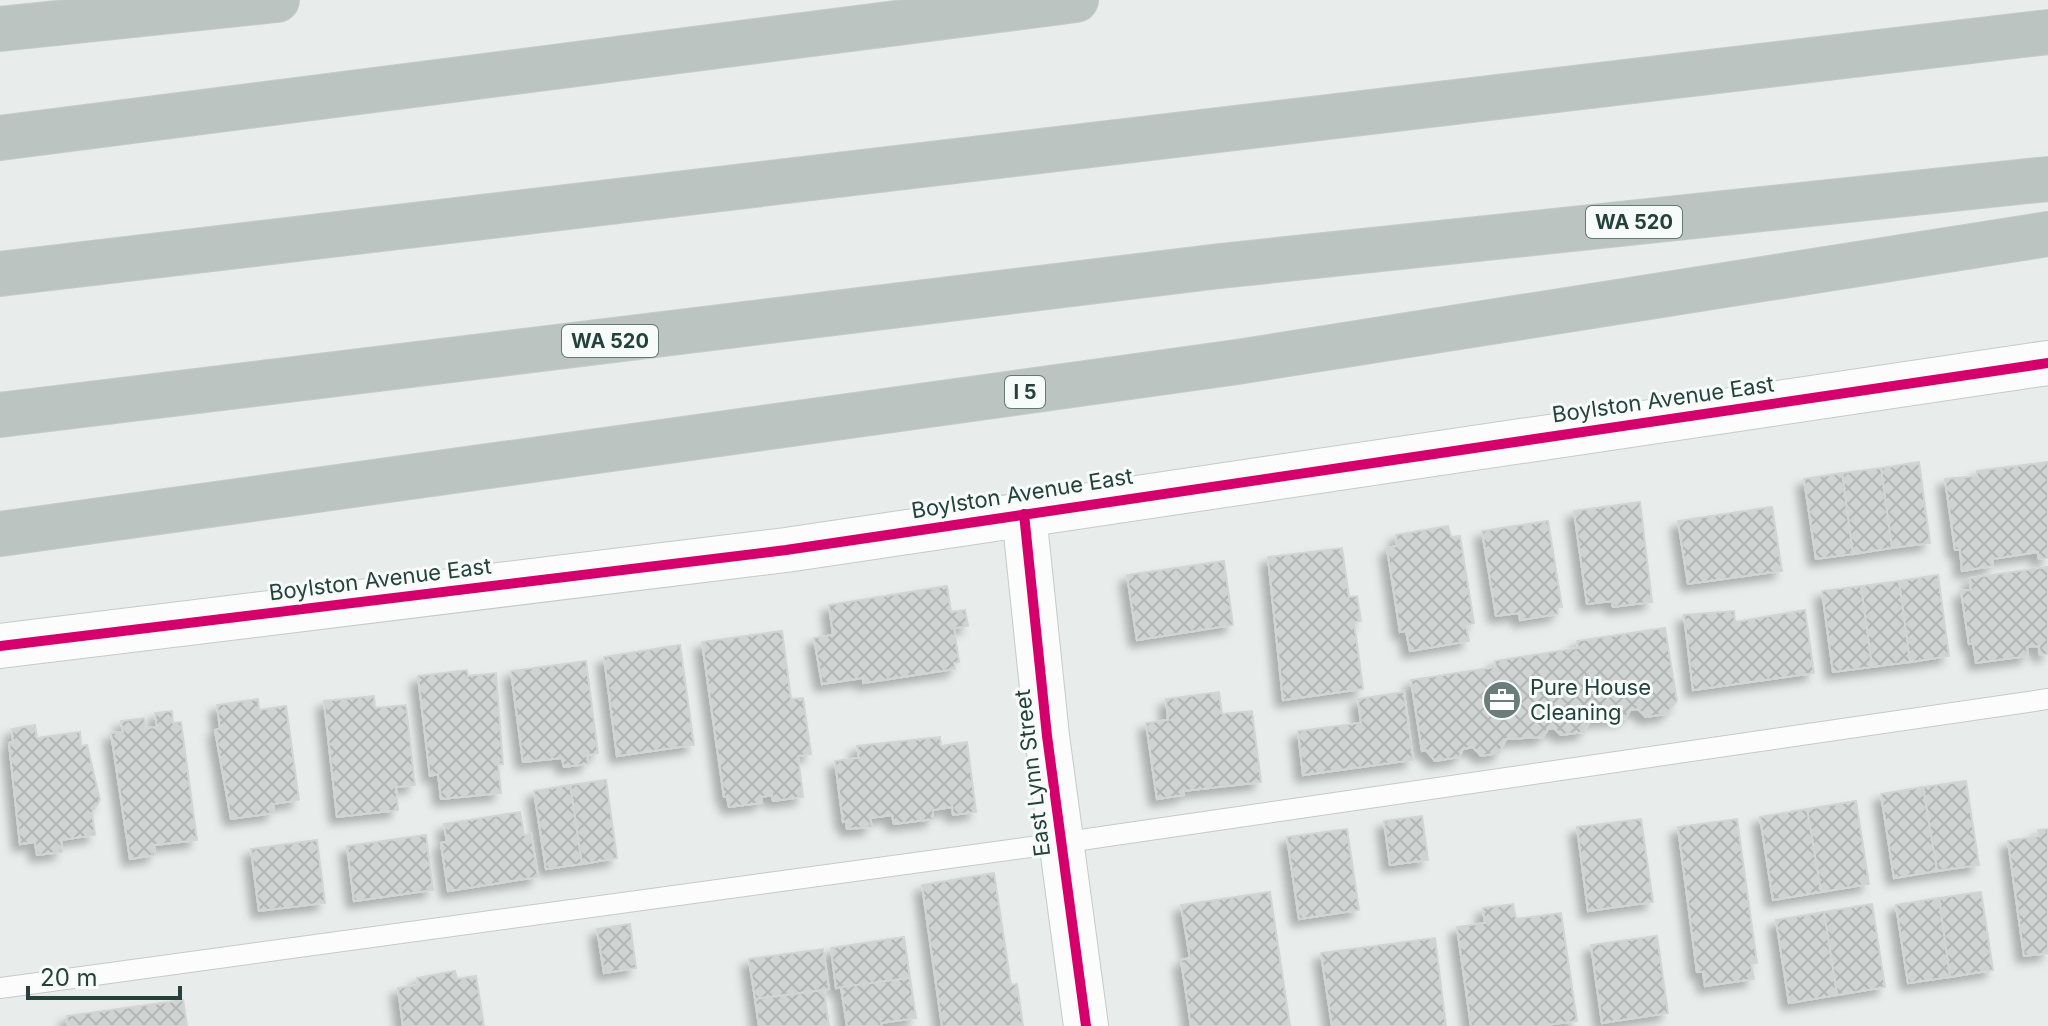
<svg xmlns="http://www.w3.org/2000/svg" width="2048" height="1026" font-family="Inter,sans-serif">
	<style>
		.building { fill: url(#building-cross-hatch); stroke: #d1d6d4; stroke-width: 2; filter: url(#shadow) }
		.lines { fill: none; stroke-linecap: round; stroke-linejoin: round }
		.lane-casing { stroke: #c5cac8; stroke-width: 22 }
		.secondary-casing { stroke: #c3cbc8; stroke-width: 46 }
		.highway-casing { stroke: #c3ccc9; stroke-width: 46 }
		.lane { stroke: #fcfcfc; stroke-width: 20 }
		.secondary { stroke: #fcfcfc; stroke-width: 44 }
		.highway { stroke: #bcc4c2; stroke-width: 44 }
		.cycleway-casing { stroke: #f7fbf9; stroke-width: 15 }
		.cycleway { stroke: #d6006c; stroke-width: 10 }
		.labels { text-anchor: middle; stroke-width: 6; stroke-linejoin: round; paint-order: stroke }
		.shield { fill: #f7fbf9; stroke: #637a73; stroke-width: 2 }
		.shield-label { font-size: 20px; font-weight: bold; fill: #24423a }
		.street-label { font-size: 22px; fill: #24423a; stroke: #f7fbf9 }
		.poi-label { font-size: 22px; fill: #24423a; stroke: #f7fbf9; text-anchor: start }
	</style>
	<defs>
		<pattern id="building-cross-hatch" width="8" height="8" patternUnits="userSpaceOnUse" patternTransform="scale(2)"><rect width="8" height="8" fill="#cfd4d2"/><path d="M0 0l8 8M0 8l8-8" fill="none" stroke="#b2b7b5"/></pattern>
		<filter id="shadow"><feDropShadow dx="-7" dy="7" stdDeviation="4" flood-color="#0004"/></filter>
	</defs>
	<rect width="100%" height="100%" fill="#e8edeb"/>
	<!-- building -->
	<g class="building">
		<polygon points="1919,462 1930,543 1892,548 1881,468"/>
		<polygon points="2048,462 2048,558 2039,559 2038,552 1992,559 1993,566 1962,571 1960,550 1955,550 1945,479 1977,476 1977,471"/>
		<polygon points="1881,468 1892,548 1853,554 1842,473"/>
		<polygon points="1842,473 1853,554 1816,559 1804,479"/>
		<polygon points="1640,502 1652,602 1613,607 1612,601 1587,604 1574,511"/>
		<polygon points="1772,507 1782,571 1688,584 1678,521"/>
		<polygon points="1548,521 1562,607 1557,607 1558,614 1520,620 1519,613 1496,616 1482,531"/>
		<polygon points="1448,526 1451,537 1460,536 1474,623 1466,625 1469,641 1410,651 1406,631 1400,632 1387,548 1397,546 1396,535"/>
		<polygon points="1342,548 1349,597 1357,596 1361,621 1354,622 1363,689 1283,700 1268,557"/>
		<polygon points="1224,561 1233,625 1137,640 1127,575"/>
		<polygon points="2048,567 2048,654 2040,655 2039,646 2027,647 2028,656 1976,663 1973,643 1969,644 1961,591 1971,590 1970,578"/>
		<polygon points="1938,575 1949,656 1910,662 1899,581"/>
		<polygon points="1899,581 1910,662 1872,667 1861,586"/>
		<polygon points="947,586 951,612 965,610 968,626 954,628 959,662 954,663 955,669 863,683 863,678 822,684 814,638 833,635 829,605"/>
		<polygon points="1861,586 1872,667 1833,672 1822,591"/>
		<polygon points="1805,610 1814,673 1693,690 1684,615 1734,611 1735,622"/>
		<polygon points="1665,628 1677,701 1666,714 1646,717 1638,709 1630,710 1626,718 1590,720 1584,732 1561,735 1554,728 1548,729 1543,737 1506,739 1499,753 1481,756 1473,747 1463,749 1459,757 1435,761 1426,750 1422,751 1411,680 1496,667 1495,661 1578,648 1577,641"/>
		<polygon points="782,631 791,699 803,698 811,754 798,756 803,797 773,801 772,795 761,797 762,803 729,807 727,797 724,797 702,642"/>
		<polygon points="680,645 694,745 617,756 604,657"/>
		<polygon points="586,661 598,753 587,755 588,764 564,767 562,758 523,762 511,671"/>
		<polygon points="467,670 468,676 496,673 503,764 498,764 501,793 441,799 438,774 430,776 418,676"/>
		<polygon points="1219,692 1222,714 1252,711 1261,782 1183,791 1184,795 1157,799 1146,723 1168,720 1166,699"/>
		<polygon points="1404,692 1413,760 1303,775 1298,731 1361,723 1358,699"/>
		<polygon points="374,696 375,708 406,705 415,785 396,787 398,810 337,817 324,701"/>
		<polygon points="258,699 259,710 286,706 299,800 273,804 274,813 231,819 215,730 220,729 217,705"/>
		<polygon points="172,711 173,723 181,722 197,840 154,845 155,855 130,859 111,733 123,732 121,721 144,718 146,728 157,727 155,713"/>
		<polygon points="35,725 37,738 80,732 81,746 87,745 100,800 92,813 95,835 61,840 62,852 37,855 35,842 20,844 9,743 13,742 12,729"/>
		<polygon points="940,737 941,746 967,742 976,812 953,815 952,807 933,810 933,819 894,824 892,815 870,818 872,827 847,829 846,821 843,822 835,761 859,758 857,746"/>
		<polygon points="606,780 617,858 582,864 570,785"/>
		<polygon points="1966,781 1979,865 1937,871 1923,787"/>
		<polygon points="570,785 582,864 546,869 534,791"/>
		<polygon points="1923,787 1937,871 1894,878 1881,794"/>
		<polygon points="1856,801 1869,884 1821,892 1807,809"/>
		<polygon points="1807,809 1821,892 1773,900 1760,817"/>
		<polygon points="520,812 524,835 531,834 538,877 448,891 441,843 447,842 444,824"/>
		<polygon points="1422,816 1428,860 1390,865 1384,821"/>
		<polygon points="1641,819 1653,902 1588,911 1577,827"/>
		<polygon points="1737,819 1757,963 1751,964 1754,979 1705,986 1703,972 1697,972 1678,827"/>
		<polygon points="1347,829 1359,910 1299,919 1287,837"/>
		<polygon points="2048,829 2048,953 2024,956 2008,841 2039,836 2038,830"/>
		<polygon points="426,835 433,890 354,901 347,846"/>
		<polygon points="317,840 325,903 259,911 251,849"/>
		<polygon points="994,873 1011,985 1017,984 1023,1026 942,1026 922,885"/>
		<polygon points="1270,892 1290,1026 1191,1026 1181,960 1190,958 1181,905"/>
		<polygon points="1981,892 1993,970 1950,977 1939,898"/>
		<polygon points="1939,898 1950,977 1908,983 1896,905"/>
		<polygon points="1513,904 1516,919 1561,913 1577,1021 1539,1026 1471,1026 1457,927 1485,923 1483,908"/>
		<polygon points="1872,904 1885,987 1837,995 1824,912"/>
		<polygon points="1824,912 1837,995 1789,1003 1776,920"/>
		<polygon points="630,924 636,968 604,973 597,929"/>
		<polygon points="1657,936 1668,1013 1602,1023 1591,945"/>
		<polygon points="904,937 910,978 836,988 831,948"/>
		<polygon points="1435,938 1446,1026 1332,1026 1321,953"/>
		<polygon points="823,949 829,989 755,999 749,959"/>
		<polygon points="455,971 457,979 476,976 484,1026 403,1026 398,988 418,985 417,978"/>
		<polygon points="910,978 916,1018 881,1023 882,1026 847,1026 841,987"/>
		<polygon points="824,990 829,1026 759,1026 755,999"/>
		<polygon points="183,1000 187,1026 68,1026 67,1016"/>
	</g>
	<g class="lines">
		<!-- lane casing -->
		<g class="lane-casing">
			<polyline id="lane" points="0,988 1060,843 2048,699"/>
		</g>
		<!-- secondary casing -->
		<g class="secondary-casing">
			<g id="secondary">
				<polyline points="1024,514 1047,736 1086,1026"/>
				<polyline points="0,646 786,550 2048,363"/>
			</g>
		</g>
		<!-- highway casing -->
		<g class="highway-casing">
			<g id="highway">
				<polyline points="0,29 277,0"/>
				<polyline points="0,138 1076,0"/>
				<polyline points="0,274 2048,32"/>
				<polyline points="0,415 1220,266 2048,179"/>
				<polyline points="0,534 1237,362 2048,234"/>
			</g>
		</g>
		<!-- lane -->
		<use href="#lane" class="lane"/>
		<!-- secondary -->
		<use href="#secondary" class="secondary"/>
		<!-- highway -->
		<use href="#highway" class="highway"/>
		<!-- cycleway casing -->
		<g class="cycleway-casing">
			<g id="cycleway">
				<polyline points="1024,514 1047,736 1086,1026"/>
				<polyline points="0,646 786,550 2048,363"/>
			</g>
		</g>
		<!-- cycleway -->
		<use href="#cycleway" class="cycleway"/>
	</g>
	<!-- icons -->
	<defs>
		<g id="office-disc" transform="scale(2)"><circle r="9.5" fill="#697e78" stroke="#f7fbf9"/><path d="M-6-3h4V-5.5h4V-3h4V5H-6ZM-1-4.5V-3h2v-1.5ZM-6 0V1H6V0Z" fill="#fff"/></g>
	</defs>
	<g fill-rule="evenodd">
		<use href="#office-disc" x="1502" y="700"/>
	</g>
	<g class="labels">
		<!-- shield labels -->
		<g class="shield">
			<rect x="1586" y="206" width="96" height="32" rx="6"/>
			<rect x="562" y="325" width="96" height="32" rx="6"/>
			<rect x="1005" y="376" width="40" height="32" rx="6"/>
		</g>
		<g class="shield-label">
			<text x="1634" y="229">WA 520</text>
			<text x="610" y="348">WA 520</text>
			<text x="1025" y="399">I 5</text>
		</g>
		<!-- street labels -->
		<g class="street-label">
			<text transform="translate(1663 399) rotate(-8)" y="8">Boylston Avenue East</text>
			<text transform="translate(1022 493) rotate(-9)" y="8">Boylston Avenue East</text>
			<text transform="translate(380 579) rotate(-7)" y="8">Boylston Avenue East</text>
			<text transform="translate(1032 773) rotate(-97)" y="8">East Lynn Street</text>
		</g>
		<!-- poi labels -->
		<g class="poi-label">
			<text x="1530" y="695">Pure House<tspan x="1530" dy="25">Cleaning</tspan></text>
		</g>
	</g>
	<!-- scale -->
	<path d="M28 986v12h152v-12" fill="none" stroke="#24423a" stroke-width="4"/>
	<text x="40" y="986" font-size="24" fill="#24423a" stroke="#f7fbf9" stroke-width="6" paint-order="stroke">20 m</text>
</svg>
